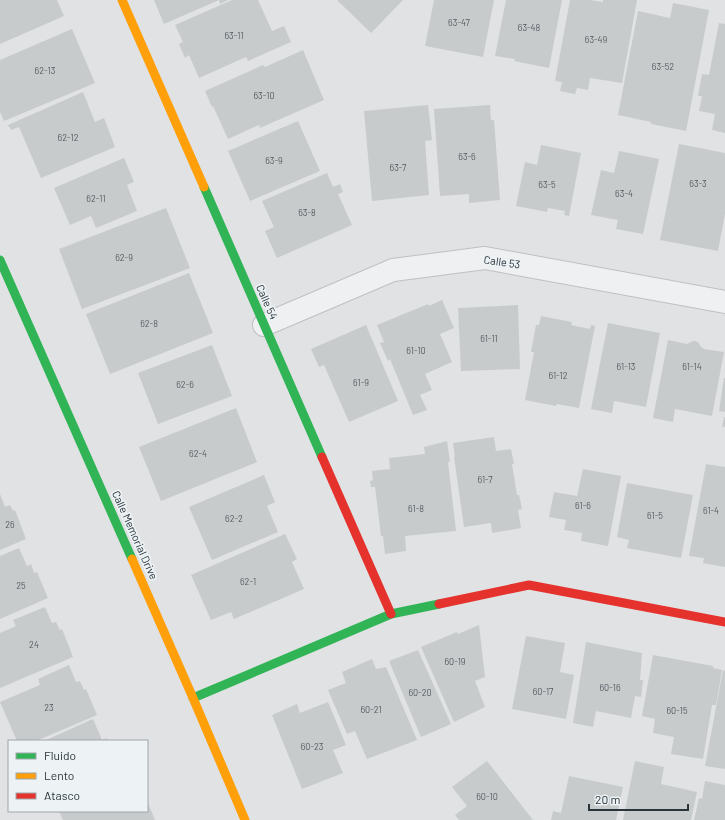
<svg xmlns="http://www.w3.org/2000/svg" width="725" height="820" font-family="Barlow,sans-serif">
	<style>
		.building { fill: #c8cbcc }
		.lines { fill: none; stroke-linecap: round; stroke-linejoin: round }
		.street-casing { stroke: #bec0c2; stroke-width: 24 }
		.street { stroke: #eff0f1; stroke-width: 22 }
		.fast { stroke: #30b455; stroke-width: 9 }
		.slow { stroke: #ff9f0a; stroke-width: 9 }
		.jam { stroke: #e5322d; stroke-width: 9 }
		.labels { text-anchor: middle; stroke-width: 3.5; stroke-linejoin: round; paint-order: stroke }
		.number-label { font-size: 9px; fill: #525a60 }
		.street-label { font-size: 11px; fill: #29343b; stroke: #edf2f4 }
	</style>
	<rect width="100%" height="100%" fill="#e0e2e4"/>
	<!-- building -->
	<g class="building">
		<polygon points="0,0 57,0 64,16 0,44"/>
		<polygon points="154,0 228,0 220,4 219,0 164,24"/>
		<polygon points="232,0 258,0 272,31 284,26 291,42 248,61 246,57 199,78 189,55 185,58 179,44 183,42 175,25"/>
		<polygon points="337,0 403,0 371,33"/>
		<polygon points="434,0 494,0 483,57 425,46"/>
		<polygon points="506,0 562,0 549,68 514,61 515,59 495,56"/>
		<polygon points="570,0 590,0 603,2 603,0 637,0 622,83 590,78 588,90 577,88 575,94 560,91 562,82 555,81"/>
		<polygon points="673,3 709,10 686,131 651,124 651,122 618,115 638,11 670,18"/>
		<polygon points="719,23 725,24 725,133 712,130 715,114 699,111 702,96 698,96 702,74 709,75"/>
		<polygon points="72,29 95,83 4,121 0,112 0,60"/>
		<polygon points="303,50 324,100 260,128 259,125 228,139 213,106 212,107 205,91 263,65 265,67"/>
		<polygon points="83,92 95,122 104,118 115,147 41,178 19,127 11,130 8,125"/>
		<polygon points="428,105 432,140 425,141 429,195 372,201 364,111"/>
		<polygon points="490,105 491,120 494,120 500,200 469,203 469,194 440,196 434,109"/>
		<polygon points="298,121 320,171 250,201 228,151"/>
		<polygon points="679,144 725,153 725,214 718,251 660,240"/>
		<polygon points="541,145 581,153 569,216 564,215 565,211 548,208 547,212 516,206 525,162 537,165"/>
		<polygon points="619,151 659,159 643,234 616,229 618,220 591,215 601,170 614,173"/>
		<polygon points="124,158 134,182 127,185 137,211 96,228 91,216 70,225 54,188"/>
		<polygon points="327,173 333,187 340,184 343,192 338,194 352,225 277,258 265,231 274,227 262,201"/>
		<polygon points="166,208 190,268 82,309 59,249"/>
		<polygon points="189,273 213,333 110,374 86,314"/>
		<polygon points="442,300 454,328 440,334 452,362 425,374 432,390 420,395 427,410 413,415 390,359 388,361 380,343 384,342 377,325 428,304 429,306"/>
		<polygon points="518,305 520,369 461,371 458,308"/>
		<polygon points="541,316 572,322 571,325 590,329 591,325 595,326 579,408 557,404 556,406 525,400 534,352 531,352 536,325 539,325"/>
		<polygon points="608,323 660,333 646,407 614,401 612,413 591,409"/>
		<polygon points="366,325 398,401 349,422 324,365 319,367 311,349"/>
		<polygon points="668,340 687,344 693,341 695,341 698,342 701,347 703,348 704,349 724,352 712,416 675,409 673,422 653,418"/>
		<polygon points="212,345 232,396 158,424 138,373"/>
		<polygon points="724,378 725,378 725,412 719,411"/>
		<polygon points="236,408 257,462 161,501 139,447"/>
		<polygon points="724,417 725,417 725,427 722,427"/>
		<polygon points="494,437 496,451 511,449 514,464 512,464 517,495 519,495 522,509 518,510 521,528 492,533 491,523 464,527 454,457 455,457 453,443"/>
		<polygon points="447,441 450,462 448,462 456,531 405,536 406,551 385,554 383,536 381,536 375,487 371,487 370,481 373,480 372,471 390,469 389,458 425,454 424,447"/>
		<polygon points="706,464 725,467 725,567 703,563 704,558 689,556"/>
		<polygon points="583,469 621,476 608,546 581,541 582,533 564,530 566,520 549,517 554,492 577,496"/>
		<polygon points="264,475 275,502 267,506 278,532 212,560 189,507"/>
		<polygon points="627,483 693,495 681,558 627,548 629,540 617,537"/>
		<polygon points="0,494 5,507 10,505 13,511 15,510 26,539 0,550"/>
		<polygon points="285,534 297,559 292,562 304,589 234,619 231,612 211,620 191,575"/>
		<polygon points="19,548 27,566 31,564 34,573 37,572 48,598 0,619 0,556"/>
		<polygon points="45,607 52,623 56,622 60,630 62,629 73,657 0,688 0,633 16,626 13,620"/>
		<polygon points="479,625 485,677 475,681 485,707 454,722 421,647 457,632 458,634"/>
		<polygon points="526,636 565,643 560,672 574,675 566,719 512,709"/>
		<polygon points="586,642 642,653 640,680 643,680 641,697 635,696 631,718 596,711 593,727 573,723"/>
		<polygon points="418,650 451,724 421,737 389,661"/>
		<polygon points="653,655 713,666 713,668 722,670 716,705 712,705 703,759 671,754 674,737 653,733 655,719 642,716"/>
		<polygon points="372,659 376,669 386,667 417,740 367,759 355,731 347,734 328,690 346,683 342,672"/>
		<polygon points="69,665 76,682 80,681 84,690 86,689 97,715 36,741 17,741 0,702 40,685 38,679"/>
		<polygon points="723,670 725,671 725,769 705,766"/>
		<polygon points="328,702 346,745 333,750 343,773 302,789 272,715 297,704 300,713"/>
		<polygon points="93,719 102,740 107,738 108,741 44,741"/>
		<polygon points="487,761 533,820 459,820 455,815 467,806 452,787"/>
		<polygon points="635,761 664,767 661,784 697,792 691,820 623,820"/>
		<polygon points="569,776 623,787 616,820 551,820 553,811 561,813"/>
		<polygon points="705,781 725,785 725,820 694,820 699,798 702,799"/>
		<polygon points="147,801 155,820 63,820 59,811 147,811"/>
	</g>
	<g class="lines">
		<!-- street casing -->
		<g class="street-casing">
			<polyline id="street" points="264,325 393,270 485,258 725,302"/>
		</g>
		<!-- street -->
		<use href="#street" class="street"/>
		<!-- fast -->
		<g class="fast">
			<polyline points="204,187 322,457"/>
			<polyline points="0,260 132,559"/>
			<polyline points="193,698 391,614 439,604"/>
		</g>
		<!-- slow -->
		<g class="slow">
			<polyline points="122,0 204,187"/>
			<polyline points="132,559 193,698 245,820"/>
		</g>
		<!-- jam -->
		<g class="jam">
			<polyline points="322,457 391,614"/>
			<polyline points="439,604 529,585 725,622"/>
		</g>
	</g>
	<g class="labels">
		<!-- number labels -->
		<g class="number-label">
			<text x="459" y="26">63-47</text>
			<text x="529" y="31">63-48</text>
			<text x="234" y="39">63-11</text>
			<text x="596" y="43">63-49</text>
			<text x="663" y="70">63-52</text>
			<text x="45" y="74">62-13</text>
			<text x="264" y="99">63-10</text>
			<text x="68" y="141">62-12</text>
			<text x="467" y="160">63-6</text>
			<text x="274" y="164">63-9</text>
			<text x="398" y="171">63-7</text>
			<text x="698" y="187">63-3</text>
			<text x="547" y="188">63-5</text>
			<text x="624" y="197">63-4</text>
			<text x="96" y="202">62-11</text>
			<text x="307" y="216">63-8</text>
			<text x="124" y="261">62-9</text>
			<text x="149" y="327">62-8</text>
			<text x="489" y="342">61-11</text>
			<text x="416" y="354">61-10</text>
			<text x="626" y="370">61-13</text>
			<text x="692" y="370">61-14</text>
			<text x="558" y="379">61-12</text>
			<text x="361" y="386">61-9</text>
			<text x="185" y="388">62-6</text>
			<text x="198" y="457">62-4</text>
			<text x="485" y="483">61-7</text>
			<text x="583" y="509">61-6</text>
			<text x="416" y="512">61-8</text>
			<text x="711" y="514">61-4</text>
			<text x="655" y="519">61-5</text>
			<text x="234" y="522">62-2</text>
			<text x="10" y="528">26</text>
			<text x="248" y="585">62-1</text>
			<text x="21" y="589">25</text>
			<text x="34" y="648">24</text>
			<text x="455" y="665">60-19</text>
			<text x="610" y="691">60-16</text>
			<text x="543" y="695">60-17</text>
			<text x="420" y="696">60-20</text>
			<text x="49" y="711">23</text>
			<text x="371" y="713">60-21</text>
			<text x="677" y="714">60-15</text>
			<text x="312" y="750">60-23</text>
			<text x="487" y="800">60-10</text>
		</g>
		<!-- street labels -->
		<g class="street-label">
			<text transform="translate(502 262) rotate(8)" y="4">Calle 53</text>
			<text transform="translate(267 302) rotate(66)" y="4">Calle 54</text>
			<text transform="translate(135 535) rotate(66)" y="4">Calle Memorial Drive</text>
		</g>
	</g>
	<!-- legend -->
	<rect x="8" y="740" width="140" height="72" fill="#edf2f4" stroke="#9fa6aa"/>
	<rect x="16" y="753" width="20" height="6" fill="#30b455" stroke="#9fa6aa"/>
	<text x="44" y="760" font-size="12" fill="#29343b">Fluido</text>
	<rect x="16" y="773" width="20" height="6" fill="#ff9f0a" stroke="#9fa6aa"/>
	<text x="44" y="780" font-size="12" fill="#29343b">Lento</text>
	<rect x="16" y="793" width="20" height="6" fill="#e5322d" stroke="#9fa6aa"/>
	<text x="44" y="800" font-size="12" fill="#29343b">Atasco</text>
	<!-- scale -->
	<path d="M589 804v6h99v-6" fill="none" stroke="#29343b" stroke-width="2"/>
	<text x="595" y="804" font-size="12" fill="#29343b" stroke="#edf2f4" stroke-width="3" paint-order="stroke">20 m</text>
</svg>
